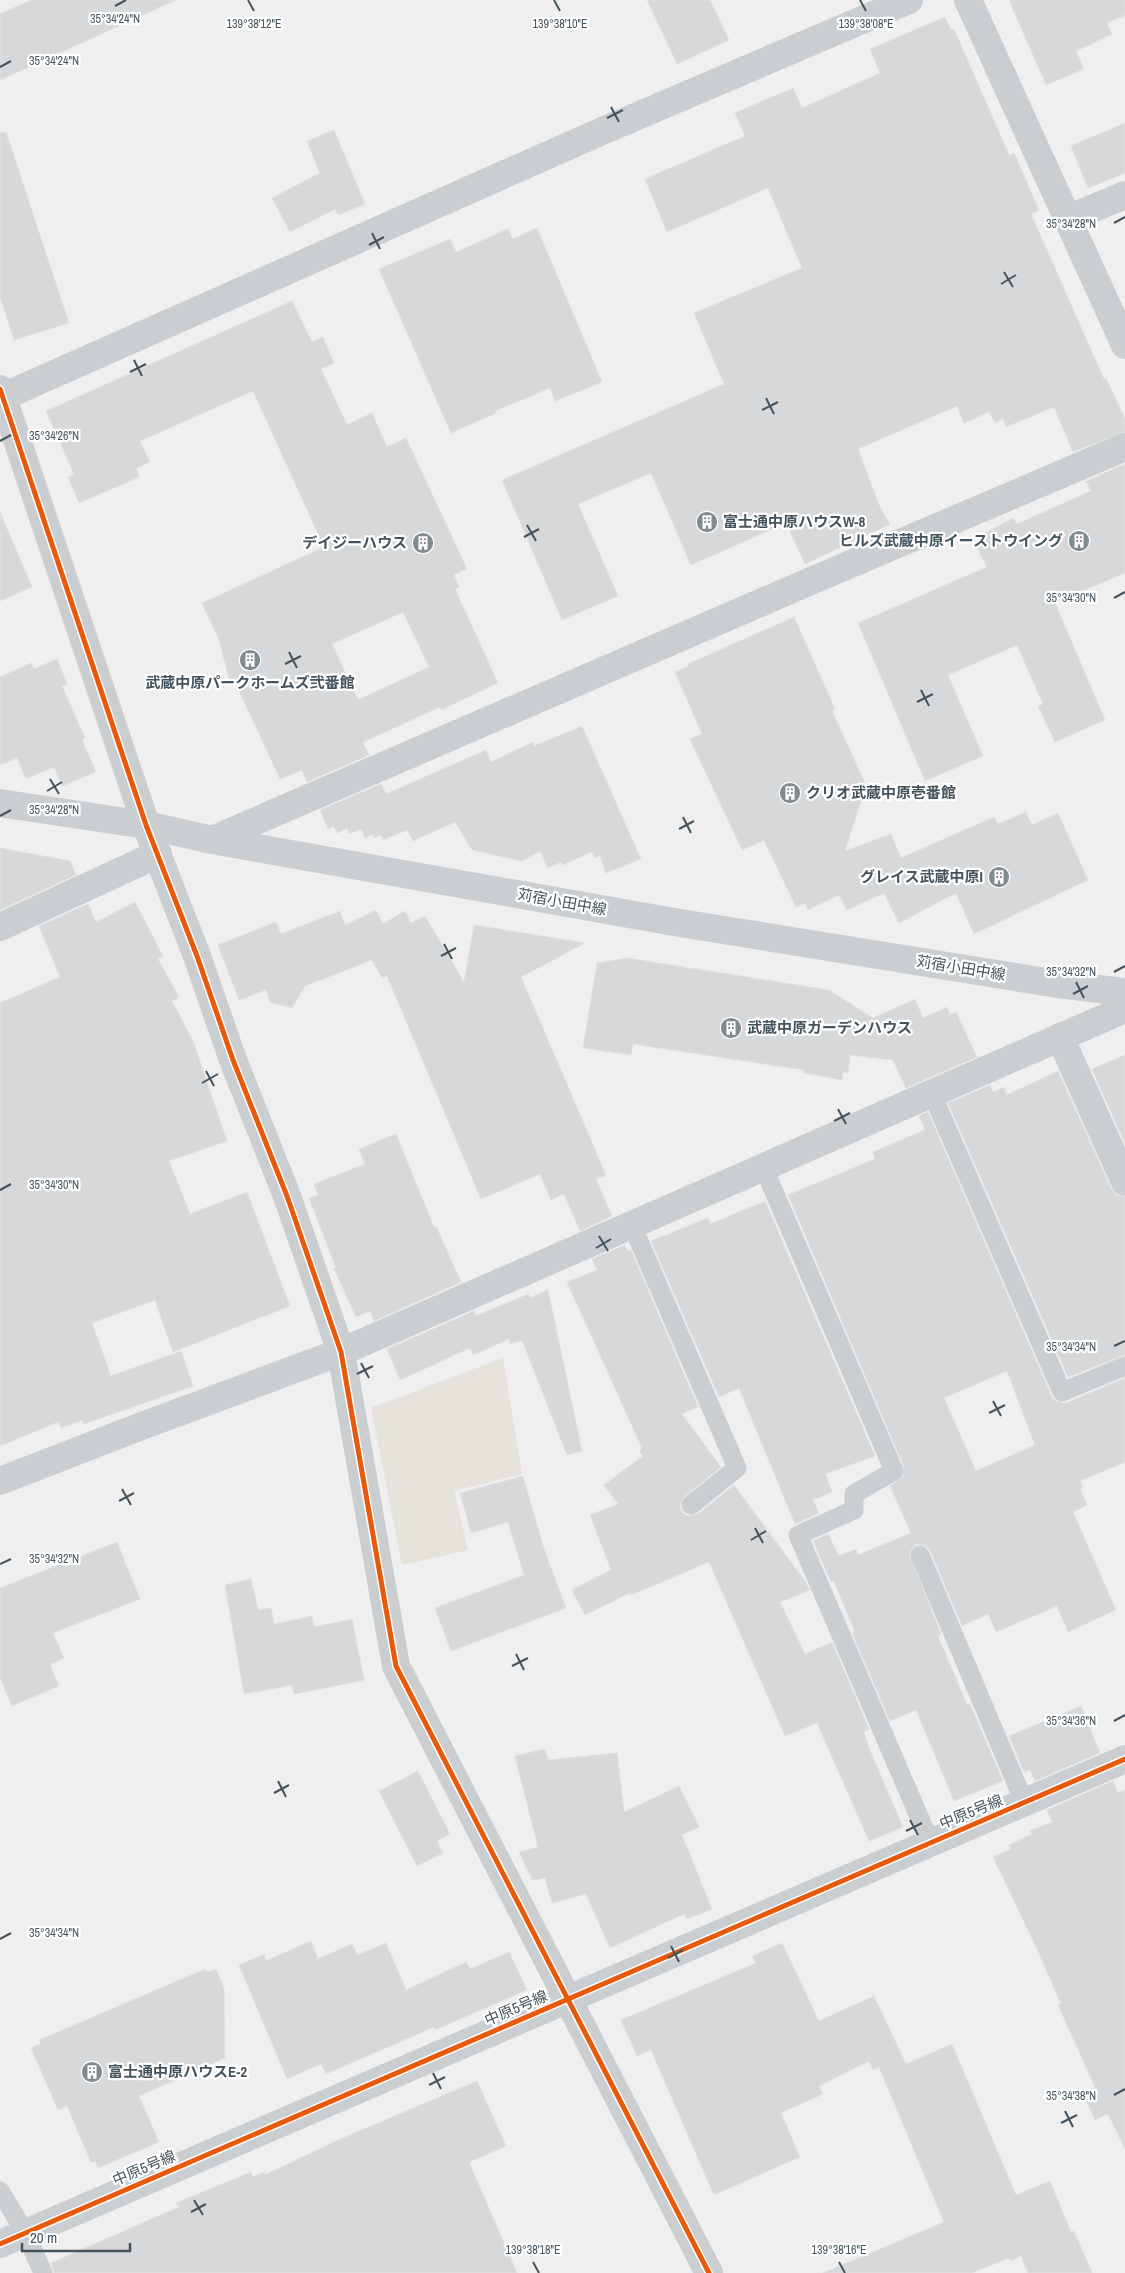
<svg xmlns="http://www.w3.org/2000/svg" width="1125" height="2273" font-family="'Archivo Narrow','Noto Sans JP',sans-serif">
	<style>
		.commercial { fill: #e6e2dc }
		.building { fill: #d7d8d9; stroke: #e1e1e2; fill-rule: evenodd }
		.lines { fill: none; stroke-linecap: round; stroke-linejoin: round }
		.service { stroke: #cbced0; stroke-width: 19 }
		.minor { stroke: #cbced0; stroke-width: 28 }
		.tertiary { stroke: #cbced0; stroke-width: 28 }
		.cycleway-casing { stroke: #fff; stroke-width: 8 }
		.cycleway { stroke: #e8590c; stroke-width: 5 }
		.ticks { fill: none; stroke: #44545e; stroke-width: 2 }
		.labels { text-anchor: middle; stroke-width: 4.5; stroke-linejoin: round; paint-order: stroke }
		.poi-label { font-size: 15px; font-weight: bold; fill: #44545e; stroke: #fff; text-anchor: start }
		.street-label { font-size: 15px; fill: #44545e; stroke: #fff }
		.ticks-label { font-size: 12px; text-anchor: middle; fill: #44545e; stroke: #fff; stroke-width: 4.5; stroke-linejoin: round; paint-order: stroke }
	</style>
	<rect width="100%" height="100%" fill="#f0efef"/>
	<!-- commercial -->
	<polygon class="commercial" points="503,1358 522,1474 454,1491 468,1550 402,1565 371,1408"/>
	<!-- building -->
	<g class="building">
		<polygon points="31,0 176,0 0,80 0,14"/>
		<polygon points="647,0 710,0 729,40 677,64"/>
		<polygon points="1009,0 1125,0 1125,15 1107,23 1112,34 1076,51 1084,69 1046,85"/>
		<polygon points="945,17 951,30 954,29 1009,155 1014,153 1039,210 1031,214 1104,379 1106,378 1125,419 1125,432 1073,452 1054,407 1006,427 1003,419 995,423 989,412 964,423 957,406 858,449 880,507 890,524 805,564 786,523 691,565 651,473 578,504 618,596 562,620 502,480 724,384 694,313 802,268 768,188 667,232 645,179 745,136 735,113 793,88 802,108 880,73 870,49"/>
		<polygon points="1125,123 1125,173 1088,188 1071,146"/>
		<polygon points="334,130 365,204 338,215 335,209 290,232 272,198 320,173 307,141"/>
		<polygon points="6,132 69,323 14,340 0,297 0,133"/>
		<polygon points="537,228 602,382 555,401 550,388 495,411 496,413 451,433 379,269 450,239 456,252 508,229 513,239"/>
		<path d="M292,301L312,342L323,337L334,363L321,369L347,425L372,413L387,447L406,438L467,569L454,575L459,587L455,589L498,683L441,710L440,707L363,742L369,755L307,782L302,770L280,779L236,684L231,686L219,640L202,603L324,547L253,391L140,441L150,462L136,468L139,477L79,503L68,477L74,474L46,411ZM403,612L429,667L358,700L332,644Z"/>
		<polygon points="1125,464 1125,573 1055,603 1105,720 1055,742 1038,706 1043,704 1017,645 948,675 983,756 925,781 858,623 987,567 976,546 986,540 983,534 1013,518 1017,524 1091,491 1086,481"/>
		<polygon points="0,512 32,587 0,601"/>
		<polygon points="794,617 835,709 832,711 866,785 845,851 891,834 901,858 994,817 998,824 1026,812 1032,825 1058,813 1088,880 974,934 956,893 899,923 884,893 847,910 839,895 808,910 805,903 796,907 764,840 742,850 690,739 702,734 675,672 689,666 688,664"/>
		<polygon points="57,659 67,684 62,686 85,738 82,740 96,772 62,786 54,767 26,779 17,758 0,765 0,677 31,663 34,669"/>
		<polygon points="582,726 641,859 606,873 600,856 594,858 592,852 562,865 561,862 548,868 540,851 522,861 472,850 455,822 413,841 407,830 383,840 381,835 374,838 372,834 365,838 361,829 349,834 347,828 337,833 334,826 328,829 320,810 381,784 386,794 486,750 491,762 533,742 534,746"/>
		<polygon points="0,848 70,861 76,875 0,910"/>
		<polygon points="135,902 163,956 158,959 179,997 172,1001 193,1041 227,1141 169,1161 190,1214 247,1192 290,1306 173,1352 155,1300 92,1323 111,1376 181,1351 193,1386 84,1424 82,1420 61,1428 58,1422 0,1446 0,1003 60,977 39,926 88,904 96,922"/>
		<polygon points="376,910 383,924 405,911 411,923 425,916 464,982 474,925 585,943 521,977 606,1175 596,1179 612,1216 580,1231 564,1194 551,1200 540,1174 481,1199 387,976 382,978 372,960 305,986 292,1008 270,1002 266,990 239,1000 218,945 276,922 281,934 340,911 345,925"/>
		<polygon points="627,958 829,990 873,1018 915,999 923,1018 947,1007 950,1015 956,1012 977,1057 906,1088 893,1060 850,1055 848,1073 843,1072 842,1080 804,1073 804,1070 633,1044 631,1055 583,1048 597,963"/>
		<polygon points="1125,1055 1125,1144 1092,1069"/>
		<polygon points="1058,1071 1111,1188 1116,1195 1125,1197 1125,1355 1068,1377 948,1103 990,1085 993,1092 1004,1087 1007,1095"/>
		<path d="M928,1112L1052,1397L1056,1401L1066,1403L1125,1378V1462L1080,1481L1083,1488L1080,1489L1087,1505L1073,1512L1116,1610L1068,1632L1057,1606L996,1632L988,1614L962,1626L930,1550L926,1546L916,1544L909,1553L941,1634L938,1636L967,1705L970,1704L1003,1781L954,1801L916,1710L890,1721L852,1633L855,1632L834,1581L831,1582L813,1541L828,1534L839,1556L856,1549L858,1555L911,1533L890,1486L903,1477L904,1467L788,1195L875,1159L873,1152L925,1130L919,1116ZM1007,1371L1035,1445L976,1471L944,1398Z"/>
		<polygon points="396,1134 434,1227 436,1226 461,1282 374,1321 370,1311 356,1317 334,1269 336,1268 309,1198 318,1195 314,1184 365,1164 359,1149"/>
		<polygon points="765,1201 875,1456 825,1474 832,1492 813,1500 819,1513 795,1524 739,1388 719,1397 651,1241 708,1218 710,1224"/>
		<polygon points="625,1245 627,1251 631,1250 698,1407 682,1414 721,1467 684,1497 680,1506 682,1512 687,1516 698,1514 734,1485 805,1581 810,1590 780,1602 805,1654 832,1642 869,1729 864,1732 869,1748 903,1827 869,1841 817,1723 785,1736 709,1562 631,1595 630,1593 585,1615 572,1590 611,1570 590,1515 618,1504 604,1485 643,1456 639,1451 642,1448 567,1282 597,1270 592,1259"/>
		<polygon points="548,1290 582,1451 567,1455 522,1340 510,1344 509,1339 473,1355 470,1348 400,1380 387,1349 474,1311 476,1316 528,1294 530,1298"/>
		<polygon points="523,1476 544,1549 566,1608 451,1651 435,1608 524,1575 508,1522 471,1533 460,1493"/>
		<polygon points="117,1542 140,1599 53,1633 64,1658 50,1665 59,1686 12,1706 0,1678 0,1588"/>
		<polygon points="251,1579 258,1610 271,1608 274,1624 312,1616 314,1627 352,1619 364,1680 294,1694 292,1685 244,1694 225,1585"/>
		<polygon points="1081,1706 1100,1753 1035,1781 1030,1770 1024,1772 1009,1736"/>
		<polygon points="545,1749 548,1760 617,1753 624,1812 679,1786 699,1827 682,1835 712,1909 687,1919 684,1914 610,1948 586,1894 552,1903 545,1878 532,1880 519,1852 538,1847 515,1756"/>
		<polygon points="418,1771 450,1834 437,1841 443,1853 417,1866 379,1791"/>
		<polygon points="1113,1781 1118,1793 1125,1790 1125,2149 1108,2114 1095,2120 1083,2093 1095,2087 1058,2005 1061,2004 1038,1951 993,1857 1011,1849 1009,1845 1032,1834 1030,1831 1052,1822 1047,1810"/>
		<polygon points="311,1941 318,1959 352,1944 357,1955 386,1943 406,1990 466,1962 470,1969 509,1952 527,1990 435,2030 434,2027 326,2074 321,2064 287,2079 239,1965 264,1954 266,1961"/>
		<polygon points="782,1943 819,2021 874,1996 906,2064 952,2044 1016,2195 1050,2181 1071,2232 1074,2231 1092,2273 1028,2273 1021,2256 1010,2261 1009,2258 972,2273 823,2273 944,2222 879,2067 873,2070 869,2061 819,2086 823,2094 781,2113 800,2157 714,2195 651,2050 637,2056 621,2020 756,1963 752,1956"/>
		<polygon points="205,1969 207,1972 216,1969 224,1988 225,2058 139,2096 159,2142 98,2168 95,2161 91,2162 67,2106 58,2110 31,2048 41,2044 39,2040"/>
		<polygon points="477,2081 506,2146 469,2162 517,2273 54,2273 51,2263 179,2207 176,2203 251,2172 253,2177 264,2172 265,2175 336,2141"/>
	</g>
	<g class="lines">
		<!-- service -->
		<g class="service">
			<polyline points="932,1094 1062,1392 1125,1366"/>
			<polyline points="763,1166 894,1471 854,1494 854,1510 798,1535 930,1842"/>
			<polyline points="632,1225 737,1468 691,1505"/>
			<polyline points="920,1555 1025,1804"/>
			<polyline points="0,2191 25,2232 43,2273"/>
		</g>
		<!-- minor -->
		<g class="minor">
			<polyline points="968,0 1125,345"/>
			<polyline points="1068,219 1125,195"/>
			<polyline points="0,389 146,825 197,956 233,1060 287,1196 341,1352 396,1666 709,2273"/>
			<polyline points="0,398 600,132 909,0"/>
			<polyline points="212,840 797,587 1125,447"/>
			<polyline points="0,927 158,854"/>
			<polyline points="1060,1037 1125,1182"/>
			<polyline points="0,1481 139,1427 341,1352 1125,1009"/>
			<polyline points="0,2244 1125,1759"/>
		</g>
		<!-- tertiary -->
		<polyline class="tertiary" points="0,803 146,825 212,840 674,922 1058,984 1125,992"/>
		<!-- cycleway casing -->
		<g class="cycleway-casing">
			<g id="cycleway">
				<polyline points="0,389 146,825 197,956 233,1060 287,1196 341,1352 396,1666 709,2273"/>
				<polyline points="0,2244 1125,1759"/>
			</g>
		</g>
		<!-- cycleway -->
		<use href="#cycleway" class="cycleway"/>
	</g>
	<!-- ticks -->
	<path class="ticks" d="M248,0L254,11M554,0L560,11M860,0L866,11M115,6L126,0M0,67L11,61M611,107L619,122M607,118L623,110M1114,223L1125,217M372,233L380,249M369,245L384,237M1004,272L1013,287M1001,284L1016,275M134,360L142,376M130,372L146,364M766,398L774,414M762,410L778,402M0,441L11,435M527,525L536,541M524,537L539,529M1114,598L1125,592M289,652L297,668M285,664L301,656M921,690L929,706M917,702L933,694M50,779L59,794M47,791L62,782M0,816L11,810M683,817L691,833M679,829L694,821M444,944L452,959M441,956L456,948M1114,972L1125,966M1076,982L1084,998M1073,994L1088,986M206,1071L214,1086M202,1083L218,1074M838,1109L846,1124M834,1121L850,1113M0,1190L11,1184M599,1236L608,1251M596,1248L611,1239M1114,1346L1125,1341M361,1363L369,1378M357,1374L373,1366M993,1401L1001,1416M989,1413L1005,1405M122,1489L131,1505M119,1501L134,1493M755,1528L763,1543M751,1540L766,1531M0,1564L11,1559M516,1654L524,1670M512,1666L528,1658M1114,1721L1125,1715M278,1781L286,1797M274,1793L289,1785M910,1820L918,1835M906,1831L922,1823M0,1939L11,1933M671,1946L679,1962M668,1958L683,1950M433,2073L441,2089M429,2085L445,2077M1114,2095L1125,2089M1065,2111L1073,2127M1061,2123L1077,2115M194,2200L203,2215M191,2212L206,2204M533,2262L539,2273M839,2262L845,2273"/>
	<!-- icons -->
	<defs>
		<g id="building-disc" transform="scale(1.125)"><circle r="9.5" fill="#808a91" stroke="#fff"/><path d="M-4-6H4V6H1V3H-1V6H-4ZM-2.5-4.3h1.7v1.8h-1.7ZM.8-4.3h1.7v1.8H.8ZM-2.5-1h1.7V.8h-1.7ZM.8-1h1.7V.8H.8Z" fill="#fff"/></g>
	</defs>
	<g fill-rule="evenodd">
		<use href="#building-disc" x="707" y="522"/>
		<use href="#building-disc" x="1079" y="541"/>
		<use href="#building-disc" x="423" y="543"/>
		<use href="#building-disc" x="250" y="660"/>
		<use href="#building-disc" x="790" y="793"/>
		<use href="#building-disc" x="999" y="877"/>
		<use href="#building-disc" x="731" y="1028"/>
		<use href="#building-disc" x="92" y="2072"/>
	</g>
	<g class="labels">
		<!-- poi labels -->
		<g class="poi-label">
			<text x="723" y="527">富士通中原ハウスW-8</text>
			<text x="1063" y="546" text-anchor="end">ヒルズ武蔵中原イーストウイング</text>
			<text x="407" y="548" text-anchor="end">デイジーハウス</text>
			<text x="250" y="688" text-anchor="middle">武蔵中原パークホームズ弐番館</text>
			<text x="806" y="798">クリオ武蔵中原壱番館</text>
			<text x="983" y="882" text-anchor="end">グレイス武蔵中原I</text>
			<text x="747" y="1033">武蔵中原ガーデンハウス</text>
			<text x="108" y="2077">富士通中原ハウスE-2</text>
		</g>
		<!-- street labels -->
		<g class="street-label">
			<text transform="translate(562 902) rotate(10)" y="5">苅宿小田中線</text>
			<text transform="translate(961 968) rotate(9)" y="5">苅宿小田中線</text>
			<text transform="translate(971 1812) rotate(-22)" y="5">中原5号線</text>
			<text transform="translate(516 2008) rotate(-23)" y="5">中原5号線</text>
			<text transform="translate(144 2168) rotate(-23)" y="5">中原5号線</text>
		</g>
	</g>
	<g class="ticks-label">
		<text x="115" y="23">35°34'24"N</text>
		<text x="254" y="28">139°38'12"E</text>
		<text x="560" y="28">139°38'10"E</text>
		<text x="866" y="28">139°38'08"E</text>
		<text x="54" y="65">35°34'24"N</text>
		<text x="1071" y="228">35°34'28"N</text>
		<text x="54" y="440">35°34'26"N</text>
		<text x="1071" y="602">35°34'30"N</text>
		<text x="54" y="814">35°34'28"N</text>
		<text x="1071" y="976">35°34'32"N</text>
		<text x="54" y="1189">35°34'30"N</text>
		<text x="1071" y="1351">35°34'34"N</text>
		<text x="54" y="1563">35°34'32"N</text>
		<text x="1071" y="1725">35°34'36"N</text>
		<text x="54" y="1937">35°34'34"N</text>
		<text x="1071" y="2100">35°34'38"N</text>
		<text x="533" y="2254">139°38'18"E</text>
		<text x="839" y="2254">139°38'16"E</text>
	</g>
	<!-- scale -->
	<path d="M22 2243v8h108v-8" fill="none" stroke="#44545e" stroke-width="2.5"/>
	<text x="30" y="2243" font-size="15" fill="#44545e" stroke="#ffffff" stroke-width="4" paint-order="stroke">20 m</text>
</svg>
